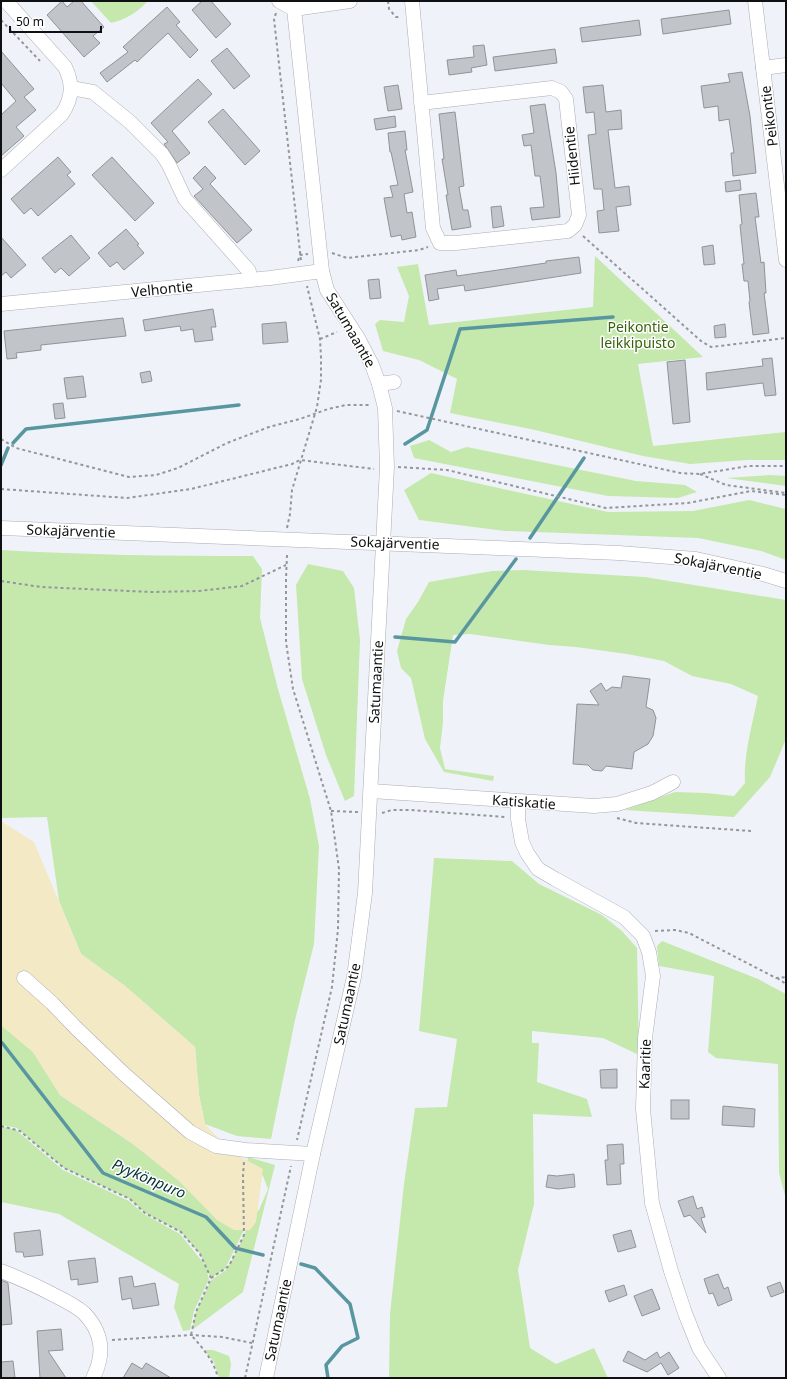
<svg xmlns="http://www.w3.org/2000/svg" width="787" height="1379" font-family="'Noto Sans',sans-serif">
	<style>
		.green { fill: #c5e8ad }
		.sand { fill: #f3e9c4 }
		.lines { fill: none; stroke-linecap: round; stroke-linejoin: round }
		.stream { stroke: #5896a0; stroke-width: 3.5 }
		.building { fill: #c1c5ca; stroke: #909499 }
		.minor-casing { stroke: #a9adb2; stroke-width: 15 }
		.path { stroke: #93969b; stroke-width: 2; stroke-dasharray: 3 3; stroke-linecap: butt }
		.minor { stroke: #fff; stroke-width: 14 }
		.labels { text-anchor: middle; stroke-width: 3; stroke-linejoin: round; paint-order: stroke }
		.street-label { font-size: 14px; fill: #0f1012; stroke: #fff }
		.park-label { font-size: 14px; fill: #38600e; stroke: #fff }
		.water-label { font-size: 15px; font-style: italic; fill: #033036; stroke: #fff }
	</style>
	<rect width="100%" height="100%" fill="#eff3f9"/>
	<!-- green -->
	<g class="green">
		<path d="M91,1H148C136,13 127,19 111,23Z"/>
		<polygon points="595,256 703,357 638,364 653,446 786,432 786,460 748,460 690,464 643,456 535,430 450,413 457,379 419,360 383,351 375,324 380,320 404,322 409,296 397,267 418,264 429,325 593,307"/>
		<polygon points="429,440 451,452 467,447 636,481 685,485 697,492 678,498 608,496 414,458 410,446"/>
		<polygon points="431,473 608,512 693,511 749,500 786,509 786,560 761,551 698,538 505,531 419,520 404,490"/>
		<polygon points="770,475 786,476 786,486 726,478"/>
		<path d="M1,550C85,555 169,556 253,556L262,569L260,618L278,689L310,799L319,846L314,944L295,1020L271,1139L237,1136L205,1124L199,1095L195,1047L125,986L81,954L59,901L47,817L1,818Z"/>
		<polygon points="308,564 343,571 354,588 360,640 354,796 345,801 326,755 302,679 296,585"/>
		<path d="M524,570L645,577L786,600V739L770,777L734,817L625,810L675,792L706,793L734,796L745,783C743,756 753,722 758,696L731,684L692,676L664,661L627,654L576,647L549,645L470,634L453,635L443,701V722L440,748L445,769L494,776L493,781L444,772L425,739L411,678L401,668L397,651L406,619L418,602L429,582L492,571Z"/>
		<polygon points="434,858 512,861 539,884 602,915 622,931 637,948 639,1055 603,1038 532,1031 532,1043 539,1043 537,1082 587,1099 592,1117 533,1114 534,1204 518,1270 530,1348 556,1364 594,1348 608,1378 389,1378 390,1314 404,1184 415,1108 447,1107 457,1039 419,1031"/>
		<polygon points="662,941 758,979 786,994 786,1199 779,1173 778,1064 716,1058 708,1052 714,976 659,966 657,946"/>
		<polygon points="1,1025 33,1052 60,1095 133,1144 244,1230 225,1269 211,1278 206,1269 209,1279 194,1311 190,1330 183,1331 174,1307 179,1284 59,1214 1,1202 1,1126 16,1130 63,1170 129,1201 144,1214 180,1234 205,1265 200,1254 181,1232 145,1213 130,1199 64,1168 17,1128 1,1125"/>
		<polygon points="248,1157 275,1165 243,1292 192,1330 196,1312 211,1280 226,1270 237,1251 246,1230 245,1220 259,1210 268,1189 263,1176 246,1168"/>
		<polygon points="204,1350 213,1350 229,1356 231,1364 229,1378 219,1378 214,1362"/>
	</g>
	<!-- sand -->
	<polygon class="sand" points="1,821 34,842 81,954 125,986 195,1047 199,1095 205,1124 231,1152 263,1169 256,1222 250,1230 234,1230 217,1220 179,1181 133,1144 60,1095 33,1052 1,1025"/>
	<g class="lines">
		<!-- stream -->
		<g class="stream">
			<polyline points="13,443 26,429 239,405"/>
			<polyline points="405,444 427,430 460,329 613,317"/>
			<polyline points="1,465 8,448"/>
			<polyline points="530,538 584,458"/>
			<polyline points="395,637 455,642 516,559"/>
			<polyline points="1,1042 3,1044 103,1173 206,1217 235,1248 263,1255"/>
			<polyline points="301,1264 315,1268 350,1304 358,1338 342,1346 326,1365 328,1378"/>
		</g>
	</g>
	<!-- building -->
	<g class="building">
		<polygon points="62,1 67,7 74,1 81,1 104,27 93,36 100,43 84,57 47,15"/>
		<polygon points="202,1 211,1 231,24 216,38 192,10"/>
		<polygon points="167,7 180,22 176,25 198,50 190,58 168,33 137,62 135,60 107,82 100,73 128,52 123,47"/>
		<polygon points="729,10 731,24 663,34 661,19"/>
		<polygon points="639,20 641,35 582,42 580,28"/>
		<polygon points="484,45 487,65 471,68 472,72 449,75 447,60 474,57 473,46"/>
		<polygon points="227,48 250,76 234,89 211,61"/>
		<polygon points="555,49 557,63 495,71 493,57"/>
		<polygon points="1,51 34,89 24,97 36,110 16,127 24,136 1,156 1,115 16,101 1,83"/>
		<polygon points="742,72 750,116 756,173 733,176 731,153 734,153 729,119 719,121 718,106 704,108 701,86 730,82 728,74"/>
		<polygon points="198,79 212,94 172,131 190,153 177,163 164,144 168,142 151,123"/>
		<polygon points="398,85 402,109 388,111 384,87"/>
		<polygon points="603,85 606,112 621,110 622,129 608,130 615,188 629,186 631,205 616,207 619,231 599,233 597,211 604,210 602,189 594,189 588,135 596,134 594,112 586,113 583,87"/>
		<polygon points="545,104 556,173 560,217 532,220 530,208 544,207 540,176 535,176 531,145 524,146 522,135 534,133 530,106"/>
		<polygon points="223,109 260,151 245,165 208,122"/>
		<polygon points="455,112 464,186 459,187 463,210 468,210 471,227 452,230 446,195 448,195 442,159 444,159 439,114"/>
		<polygon points="395,116 396,127 376,130 374,119"/>
		<polygon points="405,131 407,150 405,150 413,192 404,194 407,213 412,212 416,237 402,240 401,235 391,237 384,198 393,197 390,186 398,185 391,152 390,152 388,133"/>
		<polygon points="58,157 71,172 67,175 75,184 38,216 31,208 24,214 11,199"/>
		<polygon points="112,157 154,203 135,221 92,175"/>
		<polygon points="205,166 216,178 210,184 252,230 237,243 194,196 203,189 193,178"/>
		<polygon points="740,180 741,190 726,192 725,182"/>
		<polygon points="756,193 759,217 755,217 761,263 764,262 766,293 764,293 769,333 753,335 749,302 750,301 748,281 744,281 742,264 744,264 740,225 742,224 739,195"/>
		<polygon points="501,206 504,226 493,228 491,207"/>
		<polygon points="126,229 139,244 137,245 144,253 124,270 117,262 110,267 98,253"/>
		<polygon points="71,235 90,258 69,276 61,268 55,273 42,258"/>
		<polygon points="1,237 26,265 11,278 6,272 1,276"/>
		<polygon points="713,245 715,264 704,265 702,247"/>
		<polygon points="579,257 581,273 465,291 464,285 437,289 439,299 429,301 425,275 456,270 457,276 546,263 546,261"/>
		<polygon points="379,279 381,298 370,299 368,280"/>
		<polygon points="213,309 216,327 211,327 213,340 195,342 193,329 181,331 180,326 145,331 143,320"/>
		<polygon points="123,318 126,336 41,345 41,350 16,353 17,358 7,359 4,331"/>
		<polygon points="286,322 288,342 263,344 262,324"/>
		<polygon points="725,324 726,337 715,338 714,326"/>
		<polygon points="772,358 776,395 765,396 763,383 707,390 706,373 763,366 762,359"/>
		<polygon points="685,360 690,422 673,424 667,362"/>
		<polygon points="150,371 152,381 142,383 140,373"/>
		<polygon points="83,376 86,397 67,399 64,378"/>
		<polygon points="63,403 65,418 55,419 53,404"/>
		<polygon points="623,676 650,679 646,707 653,710 656,718 653,736 648,744 634,752 632,769 606,766 602,771 593,770 588,765 573,764 577,704 599,705 590,691 601,683 606,691 612,687 621,688"/>
		<polygon points="617,1069 617,1088 601,1088 600,1070"/>
		<rect x="671" y="1100" width="18" height="19"/>
		<polygon points="723,1106 755,1109 754,1127 722,1125"/>
		<polygon points="623,1144 624,1164 620,1164 621,1184 607,1185 605,1160 608,1160 607,1145"/>
		<polygon points="574,1174 575,1187 558,1189 546,1187 548,1175 557,1176"/>
		<polygon points="693,1196 697,1209 702,1207 705,1217 701,1218 706,1233 690,1215 684,1217 678,1201"/>
		<polygon points="40,1230 43,1255 24,1257 23,1252 16,1252 14,1233"/>
		<polygon points="631,1230 636,1247 618,1252 613,1235"/>
		<polygon points="95,1258 98,1282 78,1285 78,1279 71,1280 68,1261"/>
		<polygon points="718,1274 724,1289 728,1287 732,1300 718,1306 713,1293 709,1294 704,1279"/>
		<polygon points="132,1276 134,1287 155,1283 159,1305 133,1309 131,1298 122,1300 119,1278"/>
		<polygon points="1,1280 8,1283 12,1324 1,1325"/>
		<polygon points="780,1282 784,1292 771,1297 767,1287"/>
		<polygon points="624,1285 627,1295 609,1302 605,1291"/>
		<polygon points="652,1289 660,1309 642,1316 634,1296"/>
		<polygon points="61,1329 63,1350 48,1351 66,1378 40,1378 37,1331"/>
		<polygon points="628,1351 645,1360 657,1352 660,1358 669,1352 679,1368 668,1375 661,1363 647,1372 623,1361"/>
		<polygon points="13,1361 15,1378 1,1378 1,1362"/>
		<polygon points="132,1363 142,1369 146,1363 171,1378 123,1378"/>
	</g>
	<g class="lines">
		<!-- minor casing -->
		<g class="minor-casing">
			<g id="minor">
				<polyline points="279,1 294,9"/>
				<polyline points="412,1 433,228 440,243 456,243 568,231 575,225 579,215 566,99 561,92 552,88 421,103"/>
				<polyline points="755,1 786,260"/>
				<polyline points="294,9 350,1"/>
				<polyline points="763,68 786,65"/>
				<polyline points="71,88 93,92 130,122 162,154 169,165 185,199 249,271"/>
				<path d="M1,170L62,114C73,97 73,84 65,67L6,1"/>
				<polyline points="1,304 270,278 322,271"/>
				<polyline points="379,384 394,382"/>
				<polyline points="1,528 619,553 696,559 763,574 786,581"/>
				<polyline points="371,791 594,806 617,804 652,793 673,782"/>
				<polyline points="518,802 518,819 522,842 527,853 538,869 555,879 624,917 643,936 649,952 653,976 645,1038 643,1109 652,1203 671,1271 685,1313 699,1348 719,1378"/>
				<polyline points="24,978 52,1003 76,1028 124,1074 190,1132 216,1146 246,1150 313,1154"/>
				<path d="M1,1271C19,1278 35,1285 52,1294C62,1299 75,1305 84,1313C103,1333 105,1354 93,1378"/>
				<polyline points="266,1378 313,1154 354,977 365,893 387,467 385,408 379,384 372,365 358,338 327,290 322,271 294,9"/>
			</g>
		</g>
		<!-- path -->
		<g class="path">
			<polyline points="388,1 389,9 396,17 400,17"/>
			<polyline points="276,13 274,19 301,261"/>
			<polyline points="1,20 40,61"/>
			<polyline points="583,236 701,341 711,347 786,338"/>
			<polyline points="332,253 347,258 419,250 428,247"/>
			<polyline points="298,261 300,255 308,254"/>
			<polyline points="320,339 337,332"/>
			<polyline points="397,411 680,473 699,474 749,466 786,466"/>
			<polyline points="1,439 16,448 129,477 156,475 178,468 227,443 269,427 300,419 328,409 346,405 371,405"/>
			<polyline points="398,467 447,470 606,508 688,503 751,491 786,495"/>
			<polyline points="700,474 726,485 786,493"/>
			<polyline points="1,489 127,498 191,489 292,464 300,460 374,469"/>
			<polyline points="287,528 290,514 292,490 317,407 321,380 321,358 320,339 307,286"/>
			<polyline points="287,555 286,579 286,642 293,689 331,811 339,869 338,929 332,987 297,1140"/>
			<polyline points="1,581 41,587 151,592 199,591 242,586 286,565"/>
			<polyline points="331,811 358,812"/>
			<polyline points="382,813 392,810 411,810 505,817"/>
			<polyline points="617,818 636,823 751,831"/>
			<polyline points="655,931 675,930 689,933 776,978 786,977"/>
			<polyline points="777,978 786,984"/>
			<path d="M1,1126L20,1131L64,1168L130,1199L145,1213L181,1232L200,1254L211,1278L196,1312L191,1335C203,1348 214,1361 218,1378"/>
			<polyline points="211,1278 229,1266 244,1235 243,1176 244,1162"/>
			<polyline points="112,1340 191,1335 222,1337 252,1343"/>
			<polyline points="245,1378 291,1166"/>
		</g>
		<!-- minor -->
		<use href="#minor" class="minor"/>
	</g>
	<g class="labels">
		<!-- street labels -->
		<g class="street-label">
			<text transform="translate(769 116) rotate(-97)" y="5">Peikontie</text>
			<text transform="translate(572 156) rotate(-96)" y="5">Hiidentie</text>
			<text transform="translate(162 289) rotate(-6)" y="5">Velhontie</text>
			<text transform="translate(351 330) rotate(60)" y="5">Satumaantie</text>
			<text transform="translate(71 531) rotate(2)" y="5">Sokajärventie</text>
			<text transform="translate(395 543) rotate(2)" y="5">Sokajärventie</text>
			<text transform="translate(718 566) rotate(11)" y="5">Sokajärventie</text>
			<text transform="translate(376 682) rotate(-87)" y="5">Satumaantie</text>
			<text transform="translate(524 802) rotate(4)" y="5">Katiskatie</text>
			<text transform="translate(347 1004) rotate(-78)" y="5">Satumaantie</text>
			<text transform="translate(645 1064) rotate(-88)" y="5">Kaaritie</text>
			<text transform="translate(278 1320) rotate(-78)" y="5">Satumaantie</text>
		</g>
		<!-- park labels -->
		<g class="park-label">
			<text x="638" y="332">Peikontie<tspan x="638" dy="16">leikkipuisto</tspan></text>
		</g>
		<!-- water labels -->
		<g class="water-label">
			<text transform="translate(149 1179) rotate(23)" y="5">Pyykönpuro</text>
		</g>
	</g>
	<!-- border -->
	<rect width="787" height="1379" fill="none" stroke="#0f1012" stroke-width="4"/>
	<!-- scale -->
	<path d="M10 26v6h91v-6" fill="none" stroke="#0f1012" stroke-width="2"/>
	<text x="16" y="26" font-size="12" fill="#0f1012" stroke="#ffffff" stroke-width="3" paint-order="stroke">50 m</text>
</svg>
